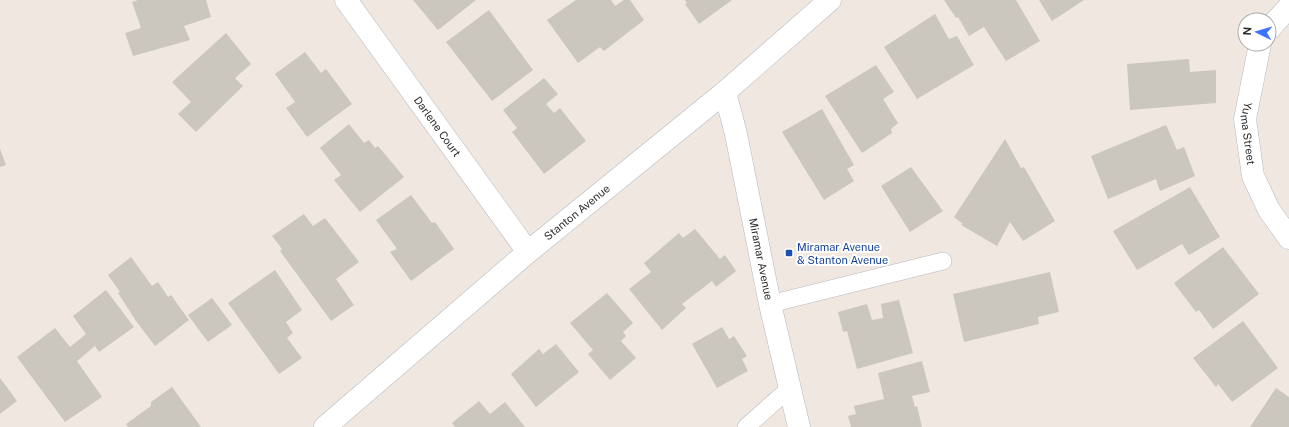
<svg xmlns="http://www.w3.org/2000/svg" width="1289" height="427" font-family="'Public Sans',sans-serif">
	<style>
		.building { fill: #cbc6be }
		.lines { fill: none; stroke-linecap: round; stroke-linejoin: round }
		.lane-casing { stroke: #b4b8c2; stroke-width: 18 }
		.street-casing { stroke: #b4b8c2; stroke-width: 23 }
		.secondary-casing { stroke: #b4b8c2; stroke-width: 23 }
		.lane { stroke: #fff; stroke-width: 17 }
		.street { stroke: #fff; stroke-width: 22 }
		.secondary { stroke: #fff; stroke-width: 22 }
		.transit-dot { fill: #1a4fb4; stroke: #fff; stroke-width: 1.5 }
		.labels { text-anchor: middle; stroke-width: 4; stroke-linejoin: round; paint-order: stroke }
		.street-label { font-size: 11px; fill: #2e2e2e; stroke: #fff }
		.transit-label { font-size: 11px; fill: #164399; stroke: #fff; text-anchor: start }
	</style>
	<rect width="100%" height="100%" fill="#f0e8e0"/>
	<!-- building -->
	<g class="building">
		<polygon points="138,0 206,0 211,17 184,26 190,40 133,56 125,33 141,28 132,2"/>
		<polygon points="413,0 476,0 438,30"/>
		<polygon points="576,0 611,0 615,6 624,0 630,0 644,20 604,51 600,47 578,63 547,20"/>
		<polygon points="685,0 732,0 699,24 685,4 687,3"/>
		<polygon points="944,0 1016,0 1040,41 1006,61 984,27 969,36 958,17 956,18"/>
		<polygon points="1039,0 1084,0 1052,21"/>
		<polygon points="489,10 533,70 492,101 446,42"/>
		<polygon points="935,14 949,39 957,36 974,65 917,99 884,47"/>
		<polygon points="226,33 251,64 235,78 243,86 196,132 178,114 191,102 172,82"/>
		<polygon points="305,52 321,73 326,69 352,104 307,137 286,108 295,102 275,74"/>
		<polygon points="1189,59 1190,72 1216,70 1216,103 1130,110 1127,64"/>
		<polygon points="876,65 894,92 883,99 898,123 891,129 892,133 862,153 825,96"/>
		<polygon points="544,78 558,94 546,104 554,113 560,108 586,141 544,174 512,132 517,128 503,110"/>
		<polygon points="822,109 854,165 847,169 854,181 824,200 782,132"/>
		<polygon points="349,124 364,143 369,140 375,148 378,146 404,177 360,212 334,180 341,175 320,148"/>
		<polygon points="1166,125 1177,150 1184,147 1195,176 1160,191 1156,179 1108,199 1091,156"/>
		<polygon points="1005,139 1021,168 1024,167 1055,221 1023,241 1010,222 997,246 961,225 963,224 954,217"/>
		<polygon points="0,149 6,165 0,167"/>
		<polygon points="911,167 943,211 910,232 881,186"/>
		<polygon points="1190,187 1220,237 1189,255 1182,244 1137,270 1113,231"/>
		<polygon points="411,195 432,223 435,222 454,249 411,281 390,252 397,249 376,220"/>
		<polygon points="304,214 313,226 325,218 359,262 336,279 354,305 331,321 280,251 282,249 272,236"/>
		<polygon points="695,229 720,259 725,255 736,271 716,287 712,281 682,304 686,308 662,330 629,289 651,272 644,263 679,233 683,238"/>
		<polygon points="1223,247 1259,294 1213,329 1199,310 1196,312 1174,283"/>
		<polygon points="131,257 152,286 158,282 168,297 171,295 189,320 155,346 136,321 118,293 120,292 108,275"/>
		<polygon points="275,270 302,310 286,322 293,333 287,338 302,358 279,374 228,303"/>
		<polygon points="1050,272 1059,312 1038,317 1039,324 964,342 953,294"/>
		<polygon points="106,290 134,327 99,352 95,346 77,361 102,397 65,422 17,357 55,328 70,347 86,334 73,316"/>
		<polygon points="607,293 633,323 623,332 626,336 621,341 636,358 610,380 588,354 593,350 570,323"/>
		<polygon points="212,298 232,325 208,342 188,315"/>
		<polygon points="899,300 913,353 857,369 847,331 843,332 838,312 867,304 872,320 883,318 881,304"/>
		<polygon points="1243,321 1278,368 1232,402 1218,384 1216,387 1193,358"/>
		<polygon points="722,327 729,339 734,336 747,356 742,359 748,371 717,388 692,344"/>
		<polygon points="556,344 579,372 536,407 511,374 539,349 543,354"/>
		<polygon points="922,361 930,392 912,396 915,407 917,406 922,427 851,427 848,416 856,414 854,406 884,399 878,373"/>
		<polygon points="0,378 17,401 0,414"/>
		<polygon points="172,387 201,427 128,427 126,424 151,406 151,402"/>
		<polygon points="1276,388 1289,397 1289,427 1250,427"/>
		<polygon points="479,401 490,414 505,402 525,427 455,427 452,423"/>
	</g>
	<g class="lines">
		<!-- lane casing -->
		<g class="lane-casing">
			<g id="lane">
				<polyline points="770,304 943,261"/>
				<polyline points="746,427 790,388"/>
			</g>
		</g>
		<!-- street casing -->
		<g class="street-casing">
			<g id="street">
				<path id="s1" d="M346,0L528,252"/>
				<polyline points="1269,29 1289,7"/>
				<path id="s2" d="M1260,44L1245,119L1253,176L1269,210L1289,238"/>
			</g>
		</g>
		<!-- secondary casing -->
		<g class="secondary-casing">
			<g id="secondary">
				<path id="s3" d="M725,92L736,134L770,304L799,427"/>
				<path id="s4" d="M325,427L528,252L725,92L830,0"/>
			</g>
		</g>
		<!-- lane -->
		<use href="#lane" class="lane"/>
		<!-- street -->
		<use href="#street" class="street"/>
		<!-- secondary -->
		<use href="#secondary" class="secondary"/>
	</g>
	<!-- markers -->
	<rect class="transit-dot" x="785" y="249" width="8" height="8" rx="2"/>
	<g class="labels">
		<!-- street labels -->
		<g class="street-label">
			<text dy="4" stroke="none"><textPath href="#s1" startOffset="156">Darlene Court</textPath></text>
			<text dy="4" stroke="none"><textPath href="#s2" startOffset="91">Yuma Street</textPath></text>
			<text dy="4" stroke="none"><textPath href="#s4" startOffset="331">Stanton Avenue</textPath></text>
			<text dy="4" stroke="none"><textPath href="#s3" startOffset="171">Miramar Avenue</textPath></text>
		</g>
		<!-- transit labels -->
		<g class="transit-label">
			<text x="797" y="251">Miramar Avenue<tspan x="797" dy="13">&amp; Stanton Avenue</tspan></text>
		</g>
	</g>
	<!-- north arrow -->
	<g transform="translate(1257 32) rotate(275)"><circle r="19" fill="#ffffff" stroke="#ababab"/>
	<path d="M0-3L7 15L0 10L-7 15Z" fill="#3e72ff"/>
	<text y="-6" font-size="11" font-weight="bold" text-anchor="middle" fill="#2e2e2e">N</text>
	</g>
</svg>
